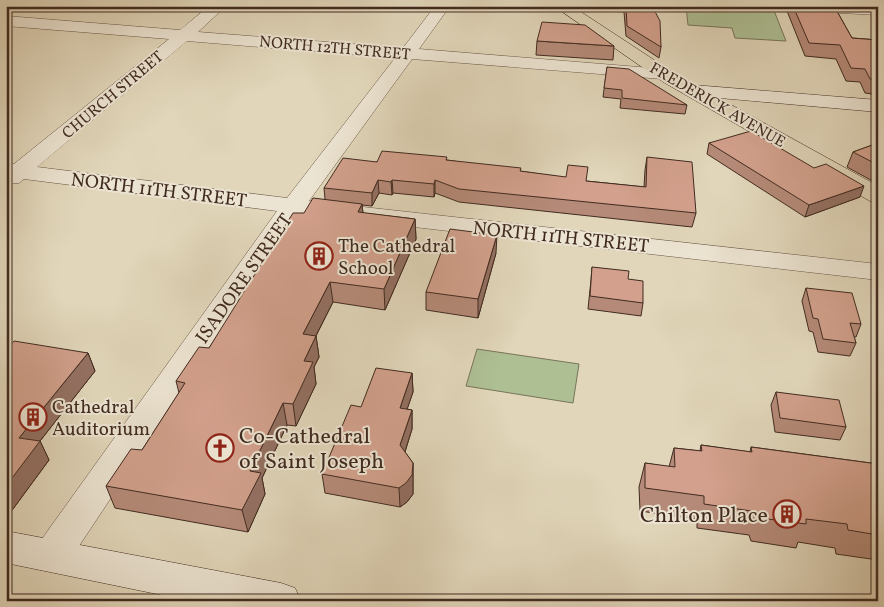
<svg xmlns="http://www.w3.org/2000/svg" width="884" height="607" font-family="Vollkorn,serif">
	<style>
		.green { fill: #aebf94; stroke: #78755a }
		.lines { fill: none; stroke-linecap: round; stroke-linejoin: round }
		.street-casing { stroke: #695646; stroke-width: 1 }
		.secondary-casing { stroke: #412b20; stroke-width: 1 }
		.primary-casing { stroke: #412b20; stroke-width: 1 }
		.street { fill: #ece4d2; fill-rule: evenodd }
		.secondary { fill: #ece4d2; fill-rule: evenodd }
		.primary { fill: #e1d6ba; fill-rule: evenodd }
		.wall { fill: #b58a78; stroke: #412b20 }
		.shaded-wall { fill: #937062; stroke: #412b20 }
		.building { fill: #d2a08c; stroke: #412b20 }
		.labels { text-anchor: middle; stroke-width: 4; stroke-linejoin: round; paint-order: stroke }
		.far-street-label { font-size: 16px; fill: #412b20; stroke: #ece4d2 }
		.street-label { font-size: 19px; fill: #412b20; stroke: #ece4d2 }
		.poi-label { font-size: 19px; fill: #412b20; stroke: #ece4d2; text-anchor: start }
		.near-poi-label { font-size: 22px; fill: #412b20; stroke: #ece4d2; text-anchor: start }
	</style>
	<rect width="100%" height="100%" fill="#e1d6ba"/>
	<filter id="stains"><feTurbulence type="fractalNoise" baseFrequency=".004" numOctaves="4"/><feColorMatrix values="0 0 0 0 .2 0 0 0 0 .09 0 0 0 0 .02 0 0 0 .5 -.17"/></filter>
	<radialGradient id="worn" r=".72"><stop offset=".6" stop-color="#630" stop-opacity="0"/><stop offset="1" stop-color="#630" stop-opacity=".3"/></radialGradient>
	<!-- green -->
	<g class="green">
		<polygon points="686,6 773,8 786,41 735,38 732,28 688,25"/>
		<polygon points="477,349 579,364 573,403 466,386"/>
	</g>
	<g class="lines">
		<!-- street casing -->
		<g class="street-casing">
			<g id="street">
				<path d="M209,6H226L198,32L403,48L435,6H450L419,49L663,69L669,70L672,74L669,78L663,79L412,59L309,201L878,264V280L300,214L65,567L52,571L39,567L33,555L39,543L277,211L24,179L19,183L6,184V163L14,164L169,39L6,26V16L180,30ZM187,41L395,58L287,198L37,167Z"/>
				<polygon points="798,6 878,6 878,15 805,11"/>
			</g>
		</g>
		<!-- secondary casing -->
		<g class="secondary-casing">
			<g id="secondary">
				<polygon points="868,6 878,6 878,15 873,13"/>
				<polygon points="693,85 878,100 878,112 686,95 684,91 686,87"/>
				<polygon points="6,531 281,583 295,588 301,601 191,601 6,563"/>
			</g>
		</g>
		<!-- primary casing -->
		<g class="primary-casing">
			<polygon id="primary" points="554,6 572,6 677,75 878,186 878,203 870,201 665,83"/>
		</g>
		<!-- street -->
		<use href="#street" class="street"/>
		<!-- secondary -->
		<use href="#secondary" class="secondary"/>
		<!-- primary -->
		<use href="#primary" class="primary"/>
	</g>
	<!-- wall -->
	<g class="wall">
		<polygon points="579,6 652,6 661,47 659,58 626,36 624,12 583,9"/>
		<polygon points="788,6 834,6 852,38 878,40 878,98 874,98 872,94 865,93 860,82 846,81 836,59 805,56 787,11"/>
		<polygon points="537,41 614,46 613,60 536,55"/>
		<polygon points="607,67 687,105 685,114 620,108 621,99 603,97"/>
		<polygon points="709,143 860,197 805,217 707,154"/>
		<polygon points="878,143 878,184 847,167 853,152"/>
		<polygon points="647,157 696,213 692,227 459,202 435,193 434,197 393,193 392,195 379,193 372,206 362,205 363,213 415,219 416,239 385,310 333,302 316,336 319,357 314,367 316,384 296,426 287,425 262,478 265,494 248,532 115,508 106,486 142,450 179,393 176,381 209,348 304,213 325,199 324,188 377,162 447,160 586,181 644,187 645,170"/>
		<polygon points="496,253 478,318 426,310 426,292"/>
		<polygon points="592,267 643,303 641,316 588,309 591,280"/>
		<polygon points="806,288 861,324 856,337 854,337 856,343 850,356 818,352 813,332 809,331 802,301"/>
		<polygon points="6,350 88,353 95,371 40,441 49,460 10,513 6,512"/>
		<polygon points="412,373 413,392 407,409 412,410 412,429 405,452 413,463 413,494 407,502 400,507 325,493 322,474"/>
		<polygon points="776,392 846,427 840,440 775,432 771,405"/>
		<polygon points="701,445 750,452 751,447 878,464 878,560 836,554 835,548 798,542 796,548 751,541 749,535 697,528 697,519 640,511 639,487 645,463 669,467 674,448 700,451"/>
	</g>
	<!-- shaded-wall -->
	<g class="shaded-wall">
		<polygon points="378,180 379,193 372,206 372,193"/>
		<polygon points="392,180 393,193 392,195 391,182"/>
		<polygon points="435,180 435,193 434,197 434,184"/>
		<polygon points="864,186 860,197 805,217 809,205"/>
		<polygon points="362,204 364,223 358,212"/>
		<polygon points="415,219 416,239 385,310 384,289"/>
		<polygon points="497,235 496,253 478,318 478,299"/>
		<polygon points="330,282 333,302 306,355 303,334"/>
		<polygon points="316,336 319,357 314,367 316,384 296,426 293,404 304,361"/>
		<polygon points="88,353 95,371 40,441 49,460 10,513 6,506 6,486 19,438"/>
		<polygon points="412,373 413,392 401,427 400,408"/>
		<polygon points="283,403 287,425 262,478 265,494 248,532 242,510 250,471"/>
		<polygon points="412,410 412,429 401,464 400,445"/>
		<polygon points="413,463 413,494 407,502 400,507 399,488"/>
	</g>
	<!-- building -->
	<g class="building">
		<polygon points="626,6 652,6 660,21 661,47 627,26"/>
		<polygon points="793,6 834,6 852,38 878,40 878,82 877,80 870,79 865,69 851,68 840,45 809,43"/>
		<polygon points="542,22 585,25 614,46 537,41"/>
		<polygon points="607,67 629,69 687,105 622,98 622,90 604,88"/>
		<polygon points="751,131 814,168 826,164 864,186 809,205 709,143"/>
		<polygon points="878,143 878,165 853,152"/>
		<polygon points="382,151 447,157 446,160 521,168 520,171 566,177 568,165 588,167 586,181 646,187 647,157 692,162 696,213 459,189 435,180 434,184 392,180 391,182 378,180 372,193 324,188 343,158 377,162"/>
		<polygon points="313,198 362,204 358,212 415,219 384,289 330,282 303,334 316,336 304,361 313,362 293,404 283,403 250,471 261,473 242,510 106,486 131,449 142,450 185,383 176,381 199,347 209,348 293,213 304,213"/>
		<polygon points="450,229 497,235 478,299 426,292"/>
		<polygon points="592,267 629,271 628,279 643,281 643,303 590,296"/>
		<polygon points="806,288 852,293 861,324 850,323 856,343 823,339 818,319 813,318"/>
		<polygon points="14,341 88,353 19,438 40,441 6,486 6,350"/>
		<polygon points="376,368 412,373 400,408 412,410 400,445 413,463 412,475 406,483 399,488 322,474 351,405 361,407"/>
		<polygon points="776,392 839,400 846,427 780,418"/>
		<polygon points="701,445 752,452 751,447 878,464 878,535 848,530 847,524 806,519 806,524 760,518 758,512 704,504 704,496 645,488 645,463 675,467 674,448 702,451"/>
	</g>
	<!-- icons -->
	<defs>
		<g id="building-ring" transform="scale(1.4375)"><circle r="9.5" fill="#ece4d2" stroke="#8f2418" stroke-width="1.5"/><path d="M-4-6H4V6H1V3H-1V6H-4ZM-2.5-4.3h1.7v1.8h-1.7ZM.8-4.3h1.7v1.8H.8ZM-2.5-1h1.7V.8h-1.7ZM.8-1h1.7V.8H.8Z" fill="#8f2418"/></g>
		<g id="church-ring" transform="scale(1.4375)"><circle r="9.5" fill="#ece4d2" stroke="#8f2418" stroke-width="1.5"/><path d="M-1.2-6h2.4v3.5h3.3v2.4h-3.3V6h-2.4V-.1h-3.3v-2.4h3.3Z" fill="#8f2418"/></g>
	</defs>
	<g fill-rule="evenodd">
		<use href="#building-ring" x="319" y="256"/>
		<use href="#building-ring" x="33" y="417"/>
		<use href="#church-ring" x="220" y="448"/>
		<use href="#building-ring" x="787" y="514"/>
	</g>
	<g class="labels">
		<!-- far-street labels -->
		<g class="far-street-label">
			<text transform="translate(335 47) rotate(5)" y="6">NORTH 12TH STREET</text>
			<text transform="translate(112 94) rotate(-40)" y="6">CHURCH STREET</text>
			<text transform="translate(718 104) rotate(30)" y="6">FREDERICK AVENUE</text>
		</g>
		<!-- street labels -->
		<g class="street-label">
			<text transform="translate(159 189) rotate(7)" y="7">NORTH 11TH STREET</text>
			<text transform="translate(561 236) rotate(6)" y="7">NORTH 11TH STREET</text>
			<text transform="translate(243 278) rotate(-55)" y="7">ISADORE STREET</text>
		</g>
		<!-- poi labels -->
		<g class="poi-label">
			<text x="338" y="252">The Cathedral<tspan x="338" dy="22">School</tspan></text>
			<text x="52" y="413">Cathedral<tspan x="52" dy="22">Auditorium</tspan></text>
		</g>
		<!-- near-poi labels -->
		<g class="near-poi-label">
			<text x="239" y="443">Co-Cathedral<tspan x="239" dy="25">of Saint Joseph</tspan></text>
			<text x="768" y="522" text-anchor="end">Chilton Place</text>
		</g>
	</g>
	<!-- margin -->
	<rect width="884" height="607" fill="none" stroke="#e1d6ba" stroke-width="25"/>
	<rect x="8" y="8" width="869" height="592" fill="none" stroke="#412b20" stroke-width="2.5"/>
	<rect x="12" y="12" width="859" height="582" fill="none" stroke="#412b20"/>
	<rect width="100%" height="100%" filter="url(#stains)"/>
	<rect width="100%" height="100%" fill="url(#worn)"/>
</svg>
